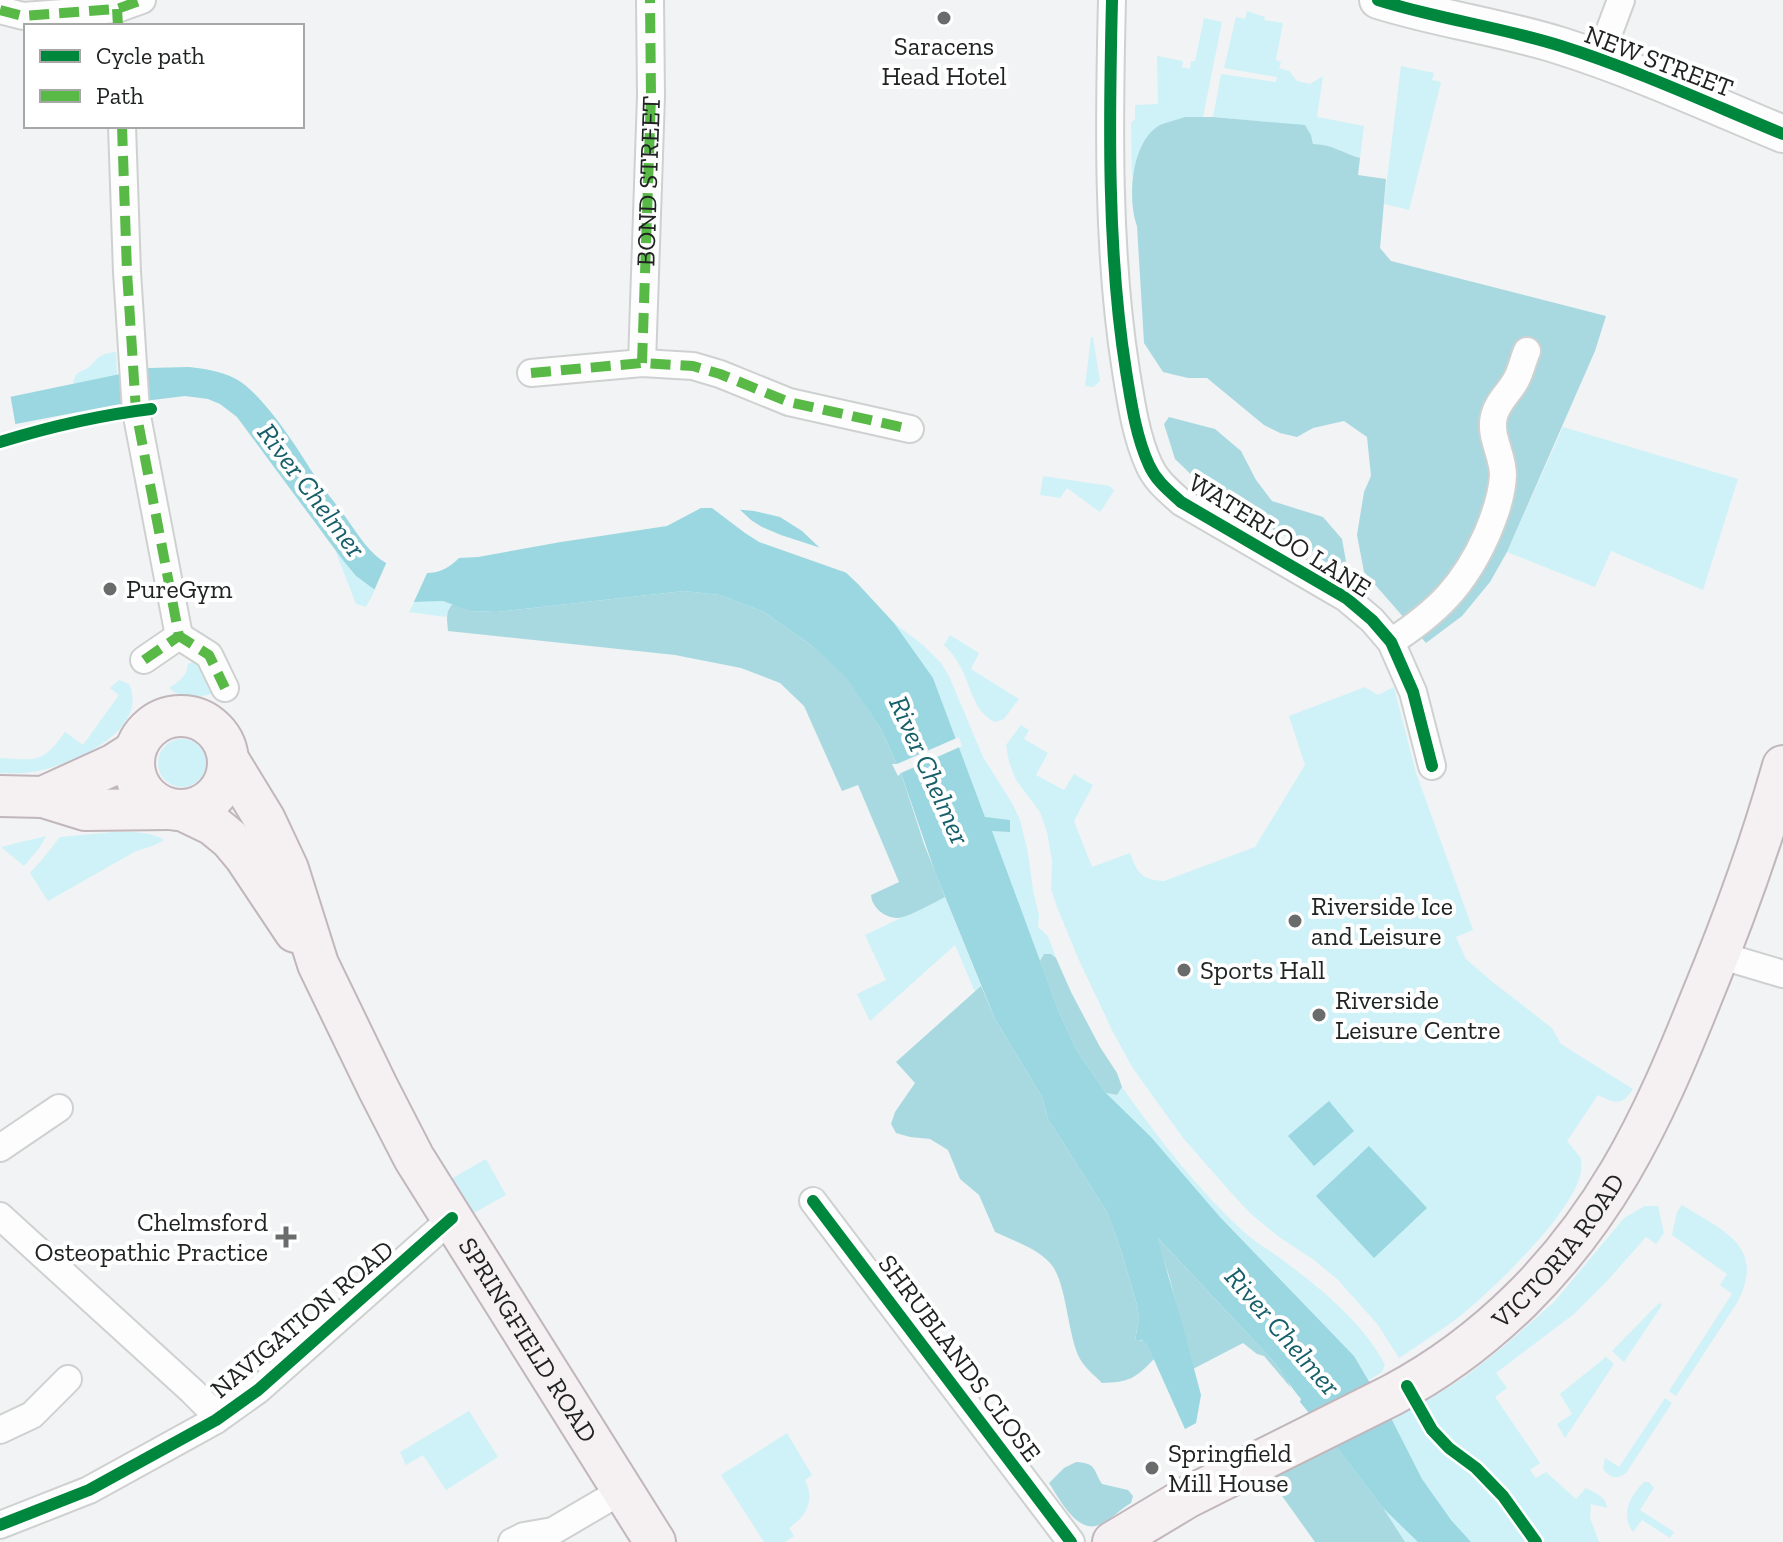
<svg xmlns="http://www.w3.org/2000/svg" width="1783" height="1542" font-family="'Zilla Slab',serif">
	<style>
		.green { fill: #cff2f8 }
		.forest { fill: #a8d9e1 }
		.water { fill: #9ad7e1 }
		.pier { fill: #f1f3f4 }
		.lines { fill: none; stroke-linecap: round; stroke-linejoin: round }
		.street-casing { stroke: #cfd1d1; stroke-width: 30 }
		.secondary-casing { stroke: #cfd1d1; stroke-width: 40 }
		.primary-casing { stroke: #c1b6bb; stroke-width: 44 }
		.street { stroke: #fdfdfd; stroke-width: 26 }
		.secondary { stroke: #fdfdfd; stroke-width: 36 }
		.primary { stroke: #f5f0f2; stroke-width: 40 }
		.quiet { stroke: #58b947; stroke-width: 10; stroke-dasharray: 20 10; stroke-linecap: butt }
		.cycleway-casing { stroke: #fff; stroke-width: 17 }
		.cycleway { stroke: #00873e; stroke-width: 12 }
		.poi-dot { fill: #6a6c6c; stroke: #fff; stroke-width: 3 }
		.labels { text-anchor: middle; stroke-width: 8; stroke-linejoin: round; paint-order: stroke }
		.poi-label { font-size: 26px; fill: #212323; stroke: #fff; text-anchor: start }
		.street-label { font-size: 26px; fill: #212323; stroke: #fff }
		.water-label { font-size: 28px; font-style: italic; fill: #17606a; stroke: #fff }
	</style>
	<rect width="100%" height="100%" fill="#f1f3f4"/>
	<!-- green -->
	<g class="green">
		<path d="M1247,11L1265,17L1264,20L1283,23L1276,60L1281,62L1279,68L1289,71L1297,81L1310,84L1323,76L1317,117L1364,126L1360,158C1342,153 1332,144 1313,144L1311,135L1278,123L1213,117L1221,74L1276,82L1277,77L1224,68L1236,17L1245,19Z"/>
		<polygon points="1204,18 1222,22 1203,117 1185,117 1142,144 1132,178 1131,123 1135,119 1135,105 1158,104 1157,56 1183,61 1182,67 1190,69 1191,61 1195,61"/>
		<polygon points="1401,66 1434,73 1432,80 1441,82 1409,210 1384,204"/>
		<polygon points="1091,337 1093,337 1100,381 1093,387 1085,386"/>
		<path d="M116,352L117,375L73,384C76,368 82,374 91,365C101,355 101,354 116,352Z"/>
		<polygon points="1563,427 1738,479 1703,590 1611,551 1595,587 1507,552"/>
		<polygon points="1043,476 1110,486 1114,491 1100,512 1067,488 1060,498 1040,495"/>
		<polygon points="335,550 356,576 375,590 366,607 356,604"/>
		<polygon points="443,601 453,604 449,608 446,617 409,612 414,602"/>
		<polygon points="894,623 923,645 941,663 949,676 983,757 1012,803 1020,820 1028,853 1033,890 1039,915 1038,927 1048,936 1056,958 1051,954 1044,954 1040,961 991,830 1009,832 985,817 933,678"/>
		<path d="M950,635L979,653L971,669L1019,699L1004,719L995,722C973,712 971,685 960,666C956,658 950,651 944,645Z"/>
		<path d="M202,658L215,692C198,699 183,700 169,688C179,681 187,677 188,664Z"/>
		<path d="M119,680L129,684C151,732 67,767 32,772C21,774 11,773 0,773V758C37,760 42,764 65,732L83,745L119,695L110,688Z"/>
		<path d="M1365,687L1378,695L1394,687L1416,773L1473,930L1456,937L1466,959L1490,980L1552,1028L1561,1044L1633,1089C1621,1107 1615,1103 1598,1095L1567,1141L1581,1158C1581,1164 1582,1170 1580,1176C1569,1216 1497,1285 1465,1312C1444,1329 1421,1343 1399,1358L1378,1325L1338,1280L1314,1260L1279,1237L1251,1214L1234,1196L1183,1138L1132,1067L1113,1032L1078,958L1057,907L1051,889L1052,861L1047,832L1040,812L1016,780L1009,762L1006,745L1021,725L1029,730L1024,739L1048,753L1036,775L1064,790L1074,774L1093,785L1074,821L1092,867L1130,853C1137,873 1142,880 1164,881L1255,847L1305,765L1289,716Z"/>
		<circle cx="182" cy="763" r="24"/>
		<path d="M114,832C131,832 150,831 164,840L155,845L136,851L48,901L30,873L41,861L60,837Z"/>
		<polygon points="46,836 40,847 24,866 1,847"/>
		<polygon points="945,897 981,986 975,992 955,945 870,1021 857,994 886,980 865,935"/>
		<path d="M1122,1087C1158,1138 1198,1190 1244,1232C1256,1243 1271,1251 1284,1261C1321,1289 1364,1323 1385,1365L1382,1372L1369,1380L1354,1356L1220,1217L1151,1137L1106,1093L1117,1095Z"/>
		<polygon points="486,1159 506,1195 472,1214 451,1179"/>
		<path d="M1682,1205C1723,1231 1767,1246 1737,1303L1676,1396L1669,1391L1732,1294L1720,1285L1727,1274L1672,1235L1677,1212Z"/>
		<path d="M1645,1206H1658L1664,1233L1656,1244L1646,1237L1608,1280L1574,1314L1496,1373L1507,1388L1495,1397L1540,1463L1530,1470L1536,1478L1546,1472L1576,1499L1586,1488C1595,1493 1607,1497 1607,1508L1591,1504L1590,1518L1599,1542H1315L1270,1479L1433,1397L1466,1376L1503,1347L1554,1302L1624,1218Z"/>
		<polygon points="1659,1303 1662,1305 1624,1362 1612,1351"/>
		<polygon points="1606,1357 1614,1364 1565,1438 1557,1424 1572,1414 1560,1394"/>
		<path d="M1665,1398L1672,1403L1626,1473C1618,1480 1608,1478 1603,1468L1605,1458L1619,1467Z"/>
		<polygon points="469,1411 498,1457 446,1490 423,1455 406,1465 400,1452"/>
		<path d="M787,1433L812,1475L805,1480C815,1500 807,1516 789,1528L794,1536L785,1542H764L721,1475Z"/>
		<path d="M1644,1482H1649L1654,1488L1640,1510L1674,1532L1670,1538L1642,1520L1633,1532C1620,1515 1630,1496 1644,1482Z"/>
	</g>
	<!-- forest -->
	<g class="forest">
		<path d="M1185,117H1213L1305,125L1311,135L1313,144C1332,144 1342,153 1360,158L1358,175L1386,179L1380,248L1391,261L1606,316L1595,351L1507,552L1490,582L1462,616L1426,643L1364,572L1357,535L1364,492L1371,476L1367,437L1344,421L1313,428L1297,437L1280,433L1264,425L1207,378H1188L1163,372L1144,343L1137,226C1127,199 1131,141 1160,125C1167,122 1177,120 1185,117Z"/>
		<polygon points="1169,417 1215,429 1241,451 1256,480 1272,501 1323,517 1342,539 1347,567 1337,572 1311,550 1237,510 1205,488 1175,459 1164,424"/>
		<path d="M684,591L720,595L764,612L811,645L846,676L881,729L901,773L924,844L945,897C936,902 906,918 898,918C885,918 872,908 871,895L899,882L858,785L842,791L804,706L780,683L741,668L675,655L448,631C447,620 445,611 453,604L470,611L496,612Z"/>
		<polygon points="1044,954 1051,954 1056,958 1071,992 1100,1047 1117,1073 1122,1087 1117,1095 1106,1093 1077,1051 1059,1012 1040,961"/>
		<path d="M981,986L995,1019L1042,1097L1048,1119L1107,1212L1120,1247L1137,1305L1139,1318L1135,1340L1146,1341L1154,1359C1135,1379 1129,1382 1102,1383C1095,1376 1085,1368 1080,1359C1067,1335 1067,1281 1050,1263C1036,1248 1014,1241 995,1232L979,1195L960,1179L948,1150L930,1139L910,1137L896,1133L891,1124L895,1112L915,1083L896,1062Z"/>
		<polygon points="1155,1235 1275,1363 1286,1377 1291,1388 1264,1356 1257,1354 1243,1343 1193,1369 1169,1276"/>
		<polygon points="1336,1446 1383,1508 1405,1542 1315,1542 1270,1479"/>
		<path d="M1076,1462C1097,1463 1093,1470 1102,1484L1128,1490L1133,1496L1131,1503C1120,1509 1111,1520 1099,1525C1077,1534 1059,1498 1049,1483L1064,1468Z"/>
	</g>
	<!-- water -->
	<g class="water">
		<path d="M189,367C205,369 221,371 236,379C263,394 296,446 313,473C323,490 338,505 349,522C359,536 370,554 386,563C397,568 414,570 427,573C440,573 450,567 459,558L478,557L561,542L667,526L701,508H722L754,511L780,517L802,531L858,584L894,623L933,678L985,817L1010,820V832L992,831L1059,1012L1077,1051L1106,1093L1151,1137L1220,1217L1354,1356L1391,1418L1422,1479L1451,1520L1471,1542H1418L1383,1508L1336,1446L1300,1402L1301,1399C1291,1388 1285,1375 1275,1363L1157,1237L1180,1316L1201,1395L1196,1423L1185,1429L1147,1344L1142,1340L1135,1341L1139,1318L1137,1305L1120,1247L1107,1212L1048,1119L1042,1097L995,1019L935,872L901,773L881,729L846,677L811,645L764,612L720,595L684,591L496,612L470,611L443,601L414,602L375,590L356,576L342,559L237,417L220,404L208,399L185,396L120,404L0,427V399L149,368Z"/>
		<polygon points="1329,1101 1354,1131 1314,1166 1288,1136"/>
		<polygon points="1369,1146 1427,1208 1374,1258 1316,1196"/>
	</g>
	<!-- pier -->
	<g class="pier">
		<polygon points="10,393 16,428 0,431 0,395"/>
		<polygon points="703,504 735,505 751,520 762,527 781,535 830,551 846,567 847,573 759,542 745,533 712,508"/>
		<polygon points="388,559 429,569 412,606 373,593"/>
		<polygon points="959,737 962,746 901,773 898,776 892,764 897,764"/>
	</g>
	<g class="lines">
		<!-- street casing -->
		<g class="street-casing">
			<g id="street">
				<path d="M1112,0C1109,121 1107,252 1126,371C1131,402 1136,437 1149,465C1156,481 1169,491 1181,502L1346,598L1372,620L1391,642L1413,692L1432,766"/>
				<polyline points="0,10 23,16 117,9 142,0"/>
				<polyline points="1599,59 1621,0"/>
				<polyline points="122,126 127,272 136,411 179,636 209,655 225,688"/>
				<path id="s1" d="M642,363L651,96L650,0"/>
				<polyline points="531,373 642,363 693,366 720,374 789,402 910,429"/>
				<path d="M1391,642C1437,612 1464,586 1487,534C1495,515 1502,496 1503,475C1503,454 1489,437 1494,416C1498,401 1509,393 1516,380C1521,371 1523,360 1527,351"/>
				<polyline points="144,660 179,636"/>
				<polyline points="1719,955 1783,974"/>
				<polyline points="0,1148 59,1108"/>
				<polyline points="813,1201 1071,1542"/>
				<polyline points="0,1216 192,1391 208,1407 216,1420"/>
				<polyline points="0,1430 32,1415 68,1379"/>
				<polyline points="0,1525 89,1490 216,1420 258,1390 452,1218"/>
				<polyline points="512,1542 524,1536 553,1531 623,1490"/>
			</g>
		</g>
		<!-- secondary casing -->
		<g class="secondary-casing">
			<path id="secondary" d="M1378,0C1438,19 1501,27 1561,46C1637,70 1710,104 1783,134"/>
		</g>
		<!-- primary casing -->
		<g class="primary-casing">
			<g id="primary">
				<circle cx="181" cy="763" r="47"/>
				<path id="s2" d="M229,761L265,820L288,869L318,964L378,1088L414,1158L655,1542"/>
				<polyline points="0,796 43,797 85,810 169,809"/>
				<polyline points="43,797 113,765 135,751"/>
				<polyline points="184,811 213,825 230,839 245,857 295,932"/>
				<path id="s3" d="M1113,1542L1188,1497L1392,1395C1488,1344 1565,1265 1620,1172C1653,1116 1678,1056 1702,996C1733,921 1761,844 1783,766"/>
			</g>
		</g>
		<!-- street -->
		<use href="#street" class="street"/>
		<!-- secondary -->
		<use href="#secondary" class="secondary"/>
		<!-- primary -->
		<use href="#primary" class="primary"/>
		<!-- quiet -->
		<g class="quiet">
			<polyline points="117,9 118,26"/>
			<polyline points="0,10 23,16 117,9 142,0"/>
			<polyline points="122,126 127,272 136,411 179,636 209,655 225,688"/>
			<polyline points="642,363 651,96 650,0"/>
			<polyline points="531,373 642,363 693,366 720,374 789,402 910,429"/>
			<polyline points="144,660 179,636"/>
		</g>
		<!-- cycleway casing -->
		<g class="cycleway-casing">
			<g id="cycleway">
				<path d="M1112,0C1109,121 1107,252 1126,371C1131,402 1136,437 1149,465C1156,481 1169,491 1181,502L1346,598L1372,620L1391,642L1413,692L1432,766"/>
				<path d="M1378,0C1438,19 1501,27 1561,46C1637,70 1710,104 1783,134"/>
				<path d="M0,442C49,427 100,415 151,409"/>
				<polyline points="813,1201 1071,1542"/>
				<polyline points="1407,1386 1432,1430 1449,1448 1476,1468 1503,1496 1536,1542"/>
				<polyline points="0,1525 89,1490 216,1420 258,1390 452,1218"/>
			</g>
		</g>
		<!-- cycleway -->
		<use href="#cycleway" class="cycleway"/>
	</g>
	<!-- markers -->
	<g class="poi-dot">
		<circle cx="944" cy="18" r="8"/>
		<circle cx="110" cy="589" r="8"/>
		<circle cx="1295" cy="921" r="8"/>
		<circle cx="1184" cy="970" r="8"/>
		<circle cx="1319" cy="1015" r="8"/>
		<path d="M282 1225h8v8h8v8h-8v8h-8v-8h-8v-8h8z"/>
		<circle cx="1152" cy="1468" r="8"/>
	</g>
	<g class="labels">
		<!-- poi labels -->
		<g class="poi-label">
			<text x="944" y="55" text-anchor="middle">Saracens<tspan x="944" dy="30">Head Hotel</tspan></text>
			<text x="126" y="598">PureGym</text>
			<text x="1311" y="915">Riverside Ice<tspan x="1311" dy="30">and Leisure</tspan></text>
			<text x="1200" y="979">Sports Hall</text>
			<text x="1335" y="1009">Riverside<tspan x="1335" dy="30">Leisure Centre</tspan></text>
			<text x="268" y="1231" text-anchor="end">Chelmsford<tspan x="268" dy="30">Osteopathic Practice</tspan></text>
			<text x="1168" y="1462">Springfield<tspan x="1168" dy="30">Mill House</tspan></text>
		</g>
		<!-- street labels -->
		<g class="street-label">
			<text transform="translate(1659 61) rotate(21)" y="9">NEW STREET</text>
			<text dy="9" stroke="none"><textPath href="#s1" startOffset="182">BOND STREET</textPath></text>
			<text transform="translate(1280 535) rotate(32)" y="9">WATERLOO LANE</text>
			<text dy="9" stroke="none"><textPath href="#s3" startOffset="538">VICTORIA ROAD</textPath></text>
			<text transform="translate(302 1319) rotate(-40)" y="9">NAVIGATION ROAD</text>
			<text dy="9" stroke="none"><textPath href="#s2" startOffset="654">SPRINGFIELD ROAD</textPath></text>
			<text transform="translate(960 1358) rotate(53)" y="9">SHRUBLANDS CLOSE</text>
		</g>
		<!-- water labels -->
		<g class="water-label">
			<text transform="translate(312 490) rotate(53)" y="10">River Chelmer</text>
			<text transform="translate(930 770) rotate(66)" y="10">River Chelmer</text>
			<text transform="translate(1283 1331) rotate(49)" y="10">River Chelmer</text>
		</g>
	</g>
	<!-- legend -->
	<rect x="24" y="24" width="280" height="104" fill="#ffffff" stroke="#a6a7a7" stroke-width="2"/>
	<rect x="40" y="50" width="40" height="12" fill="#00873e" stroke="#a6a7a7" stroke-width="2"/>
	<text x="96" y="64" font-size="24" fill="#212323">Cycle path</text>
	<rect x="40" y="90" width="40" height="12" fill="#58b947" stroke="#a6a7a7" stroke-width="2"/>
	<text x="96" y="104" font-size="24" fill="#212323">Path</text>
</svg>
